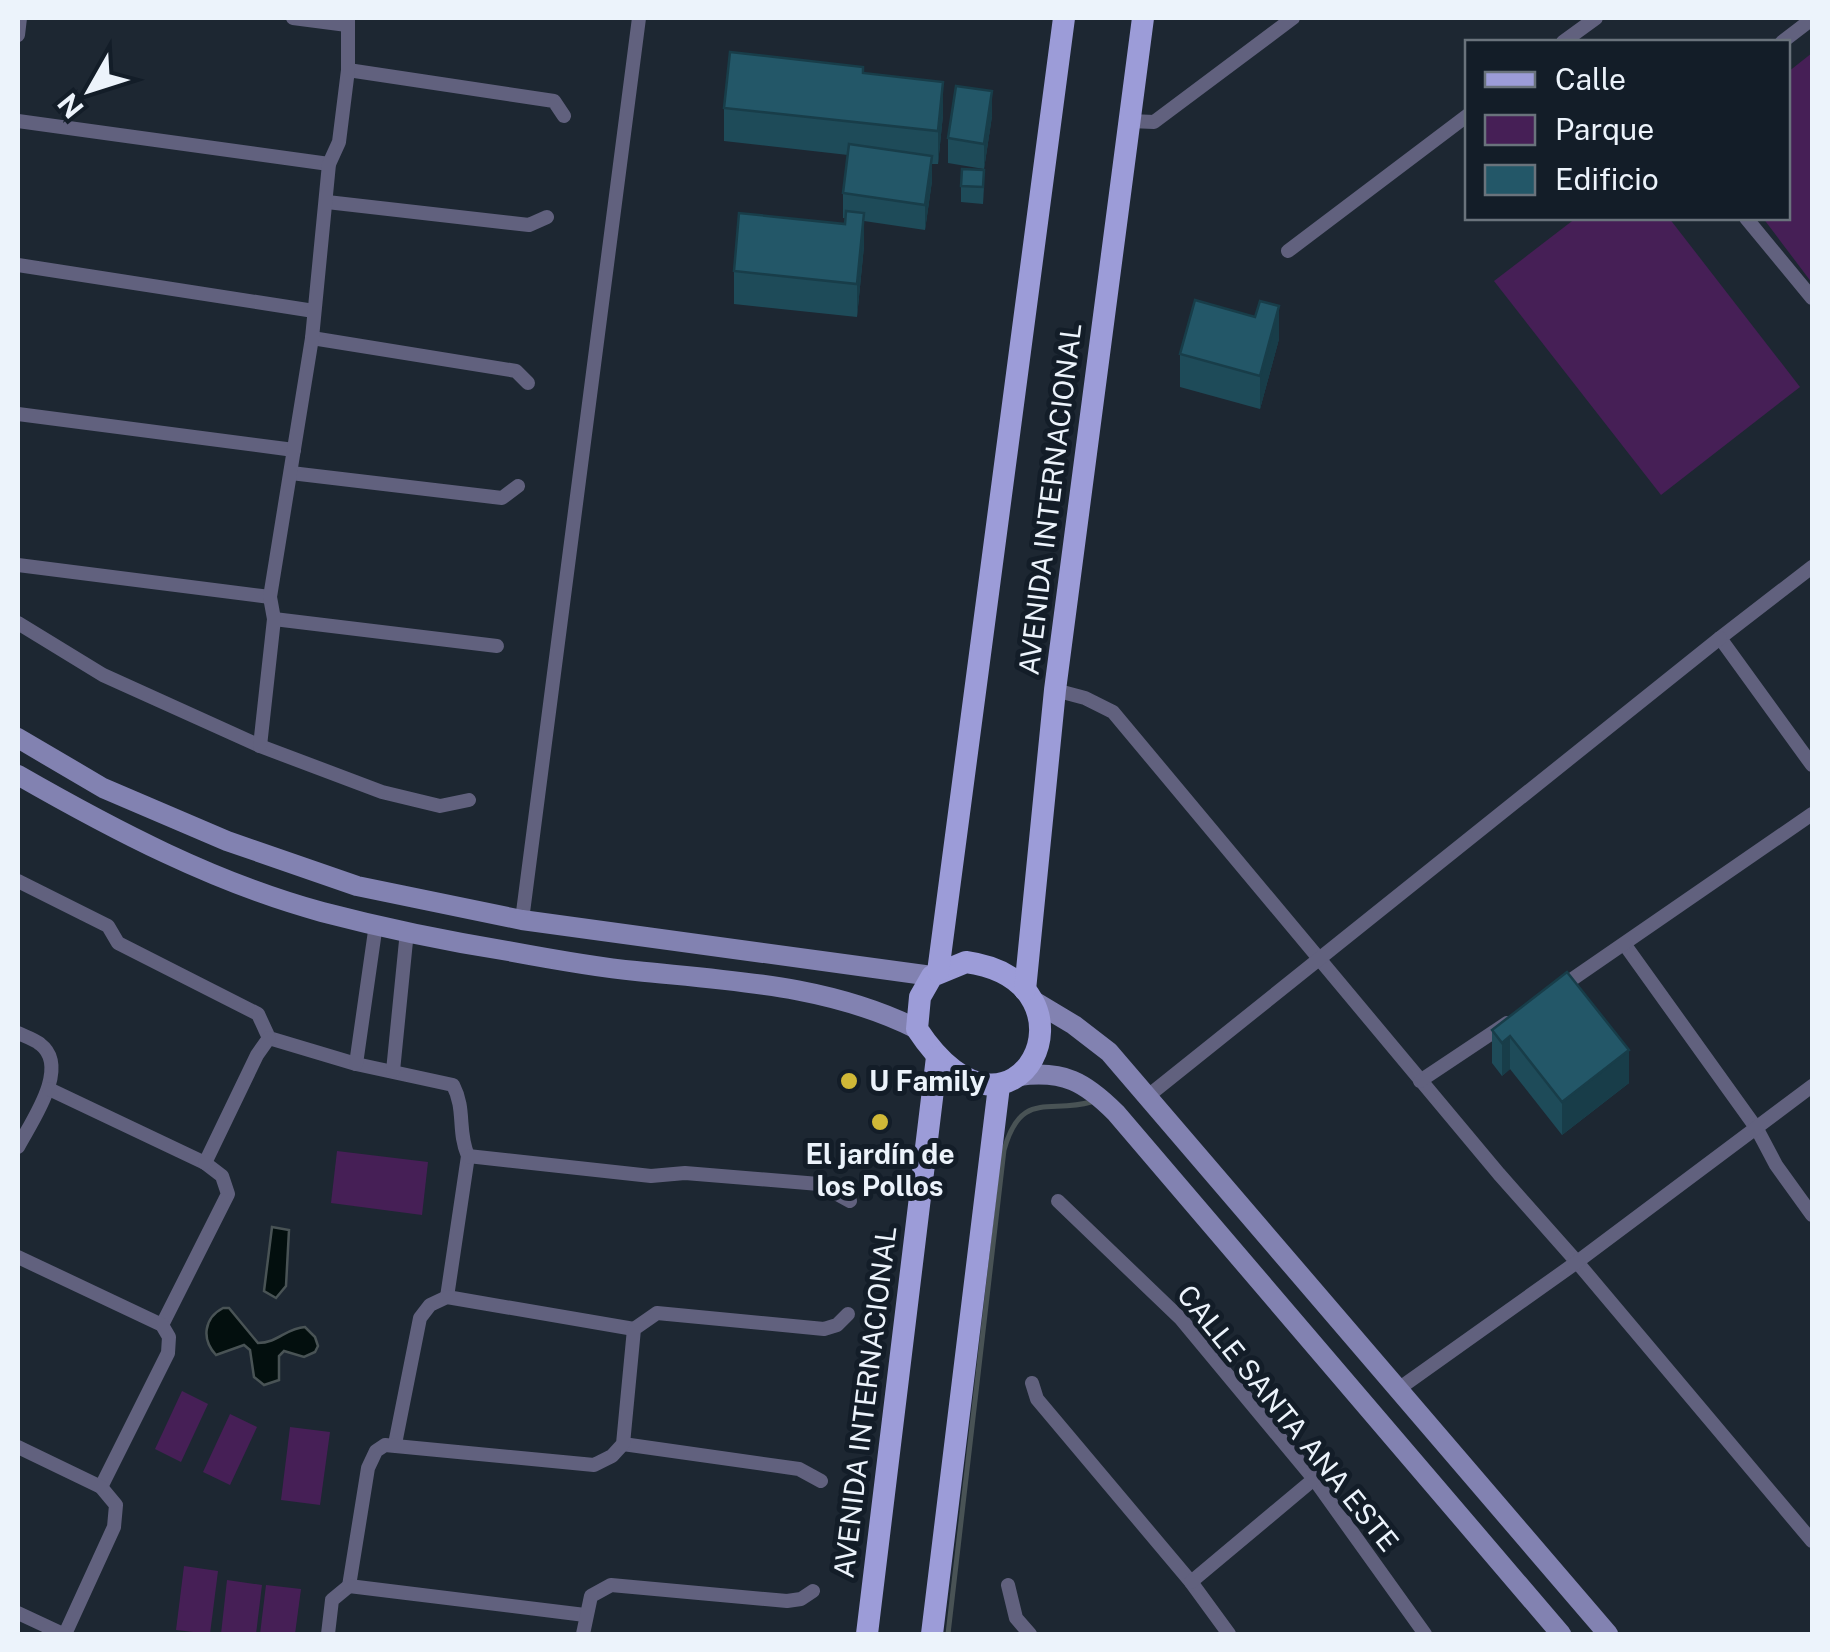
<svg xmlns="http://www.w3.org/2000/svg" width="1830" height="1652" font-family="'Public Sans',sans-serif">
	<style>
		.green { fill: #461f56 }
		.water { fill: #030f0e; stroke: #495355; stroke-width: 2.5 }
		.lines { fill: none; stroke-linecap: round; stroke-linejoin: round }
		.stream { stroke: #495355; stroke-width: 5 }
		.street { stroke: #61617e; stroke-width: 14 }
		.secondary { stroke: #8282b1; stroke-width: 20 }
		.primary { stroke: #9c9cd8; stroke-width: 22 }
		.wall { fill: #1e4b59 }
		.shaded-wall { fill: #183d49 }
		.building { fill: #235768; stroke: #183d49; stroke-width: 2.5 }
		.poi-dot { fill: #d0b837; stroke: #131d28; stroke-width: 4 }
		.labels { text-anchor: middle; stroke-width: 10; stroke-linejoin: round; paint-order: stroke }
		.street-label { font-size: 28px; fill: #ecf3fb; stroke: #131d28 }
		.poi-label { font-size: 28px; font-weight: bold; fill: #ecf3fb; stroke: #131d28; text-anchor: start }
	</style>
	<rect width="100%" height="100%" fill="#1d2732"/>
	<!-- green -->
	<g class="green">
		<polygon points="1812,53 1812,283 1763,218 1788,218 1788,72"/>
		<polygon points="1576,218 1669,218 1800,387 1661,495 1494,281"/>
		<polygon points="337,1151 428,1162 422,1215 331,1203"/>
		<polygon points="182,1391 208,1404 181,1462 155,1449"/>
		<polygon points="230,1414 257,1427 230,1485 203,1472"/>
		<polygon points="290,1427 330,1432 320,1505 281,1500"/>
		<polygon points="184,1566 218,1571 210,1634 176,1630"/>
		<polygon points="227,1580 262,1585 256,1634 221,1634"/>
		<polygon points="266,1585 301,1589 295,1634 260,1634"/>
	</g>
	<!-- water -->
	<g class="water">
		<polygon points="272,1227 289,1230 286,1286 276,1298 264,1291"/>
		<path d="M223,1308H229L258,1343C278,1343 286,1328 305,1327L315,1337L318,1346L315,1352L304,1357L284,1351L279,1356V1380L264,1385L254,1377L250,1350L244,1345L216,1355C201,1339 204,1318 223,1308Z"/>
	</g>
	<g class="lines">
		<!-- stream -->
		<path class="stream" d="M948,1634L1004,1150C1021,1090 1048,1114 1091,1102"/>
		<!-- street -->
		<g class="street">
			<polyline points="293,18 347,25"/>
			<polyline points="18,35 20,18"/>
			<polyline points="1563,42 1596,18"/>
			<polyline points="1782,42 1812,19"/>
			<polyline points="348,70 554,101 564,116"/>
			<polyline points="18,121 329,164"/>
			<polyline points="1130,121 1154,122 1293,18"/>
			<polyline points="327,202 529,225 547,217"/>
			<polyline points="1746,218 1812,298"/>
			<polyline points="1288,251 1468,115"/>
			<polyline points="18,265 314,311"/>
			<polyline points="312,338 516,371 528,383"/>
			<polyline points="18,414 294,450"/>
			<polyline points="291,473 502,498 518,486"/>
			<polyline points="18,565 270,597"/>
			<polyline points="1812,567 1720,638 1812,765"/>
			<polyline points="274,619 497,646"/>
			<polyline points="18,623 103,675 260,746 382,792 440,806 469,800"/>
			<polyline points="1055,690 1085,698 1113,712 1499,1174 1577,1262 1812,1541"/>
			<polyline points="260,746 274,619 270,597 312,338 329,164 339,142 348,70 348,18"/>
			<path d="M18,881L108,926L118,943L258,1014L269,1038L356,1064L453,1085C466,1110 457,1130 468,1156L447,1297"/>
			<polyline points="522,920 639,18"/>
			<polyline points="1625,945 1757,1129 1776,1165 1812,1215"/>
			<polyline points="1558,989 1812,814"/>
			<path d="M18,1033C24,1036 34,1039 40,1044C71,1067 31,1122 18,1147"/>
			<polyline points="356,1064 376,924"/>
			<polyline points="393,1071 407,931"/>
			<polyline points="1420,1081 1507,1023"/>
			<polyline points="49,1089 205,1163 222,1176 228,1194 162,1325"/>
			<polyline points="1148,1096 1720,638"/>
			<polyline points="468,1156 651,1176 685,1173 819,1184 850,1201"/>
			<polyline points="205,1163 257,1055 269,1038"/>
			<polyline points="1058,1201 1181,1319 1314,1479 1425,1634"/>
			<polyline points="18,1257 162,1325 169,1337 168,1353 101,1487"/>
			<polyline points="1032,1383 1037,1399 1191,1582 1229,1634"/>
			<polyline points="1397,1390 1577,1262 1812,1086"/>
			<polyline points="395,1444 420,1318 430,1305 447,1297 634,1329"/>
			<polyline points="623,1444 799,1469 821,1481"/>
			<polyline points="18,1447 101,1487 116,1505 114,1527 65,1634"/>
			<polyline points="1191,1582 1314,1479"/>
			<polyline points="1008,1585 1016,1618 1030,1634"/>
			<polyline points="349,1586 368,1468 376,1451 385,1445 594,1465 612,1456 623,1444 634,1329 657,1313 824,1329 837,1325 848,1314"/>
			<polyline points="18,1613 63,1634"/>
			<polyline points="328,1634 332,1600 349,1586 585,1615"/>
			<polyline points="583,1634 591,1596 611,1585 787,1601 801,1599 813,1591"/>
		</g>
		<!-- secondary -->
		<g class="secondary">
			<polyline points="18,738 103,788 227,841 357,886 522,920 932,976"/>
			<path d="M18,775C114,830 215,883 322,912C383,928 446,941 508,951C551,959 594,967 636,971C733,981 829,985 917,1029"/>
			<polyline points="1034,1001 1074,1025 1109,1052 1608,1634"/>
			<path d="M1019,1076C1064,1070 1085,1082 1116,1113L1561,1634"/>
		</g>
		<!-- primary -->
		<g class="primary">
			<path d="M966,962C1111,982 1015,1178 917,1029L920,997L932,976Z"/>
			<polyline points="938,972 1064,18"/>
			<polyline points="1025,990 1055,690 1143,18"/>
			<polyline points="867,1634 937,1057"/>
			<polyline points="932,1634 999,1086"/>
		</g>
	</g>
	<!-- wall -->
	<g class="wall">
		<polygon points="863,73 943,115 938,164 932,164 932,181 925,230 864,221 864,246 857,317 734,304 734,271 845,224 845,218 843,218 843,193 848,155 724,141 724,108"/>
		<polygon points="992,116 984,169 948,163 948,138"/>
		<polygon points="961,186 984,187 983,204 961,202"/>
		<polygon points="1279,339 1260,409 1180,387 1180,354"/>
		<polygon points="1492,1030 1629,1083 1562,1135 1510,1069 1502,1076 1492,1063"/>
	</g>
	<!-- shaded-wall -->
	<g class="shaded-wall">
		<polygon points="943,82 943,115 938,164 938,131"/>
		<polygon points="992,91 992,116 984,169 984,144"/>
		<polygon points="932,156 932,181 925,230 925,205"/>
		<polygon points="864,213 864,246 857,317 857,284"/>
		<polygon points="1279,306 1279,339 1260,409 1260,376"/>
		<polygon points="1510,1036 1510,1069 1502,1076 1502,1043"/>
		<polygon points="1629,1050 1629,1083 1562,1135 1562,1102"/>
	</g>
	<!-- building -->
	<g class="building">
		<polygon points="730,52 863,67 863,73 943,82 938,131 724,108"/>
		<polygon points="956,86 992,91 984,144 948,138"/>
		<polygon points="849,144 932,156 925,205 843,193"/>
		<polygon points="962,169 984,170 983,187 961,186"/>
		<polygon points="846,211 864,213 857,284 734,271 739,213 845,224"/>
		<polygon points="1195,300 1255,317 1260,301 1279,306 1260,376 1180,354"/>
		<polygon points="1567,972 1629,1050 1562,1102 1510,1036 1502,1043 1492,1030"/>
	</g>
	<!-- markers -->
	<g class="poi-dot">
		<circle cx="849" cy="1081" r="10"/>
		<circle cx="880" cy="1122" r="10"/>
	</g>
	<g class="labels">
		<!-- street labels -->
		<g class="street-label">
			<text transform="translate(1050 499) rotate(-83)" y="10">AVENIDA INTERNACIONAL</text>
			<text transform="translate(865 1402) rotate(-83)" y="10">AVENIDA INTERNACIONAL</text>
			<text transform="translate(1288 1418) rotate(51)" y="10">CALLE SANTA ANA ESTE</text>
		</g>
		<!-- poi labels -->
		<g class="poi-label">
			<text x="869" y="1091">U Family</text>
			<text x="880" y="1164" text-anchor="middle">El jardín de<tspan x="880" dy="32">los Pollos</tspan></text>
		</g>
	</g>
	<!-- border -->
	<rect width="1830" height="1652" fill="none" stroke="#ecf3fb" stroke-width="40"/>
	<!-- legend -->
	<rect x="1465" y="40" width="325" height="180" fill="#131d28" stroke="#6a737c" stroke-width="2.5"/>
	<rect x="1485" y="72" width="50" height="15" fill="#9c9cd8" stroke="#6a737c" stroke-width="2.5"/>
	<text x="1555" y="90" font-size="30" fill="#ecf3fb">Calle</text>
	<rect x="1485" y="115" width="50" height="30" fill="#461f56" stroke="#6a737c" stroke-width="2.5"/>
	<text x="1555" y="140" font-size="30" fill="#ecf3fb">Parque</text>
	<rect x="1485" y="165" width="50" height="30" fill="#235768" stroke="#6a737c" stroke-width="2.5"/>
	<text x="1555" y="190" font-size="30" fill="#ecf3fb">Edificio</text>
	<!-- north arrow -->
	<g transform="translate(90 90) rotate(231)" stroke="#131d28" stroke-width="8" paint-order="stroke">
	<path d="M0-8L18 38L0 25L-18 38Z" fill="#ecf3fb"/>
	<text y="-15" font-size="28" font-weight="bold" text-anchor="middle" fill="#ecf3fb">N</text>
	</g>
</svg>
